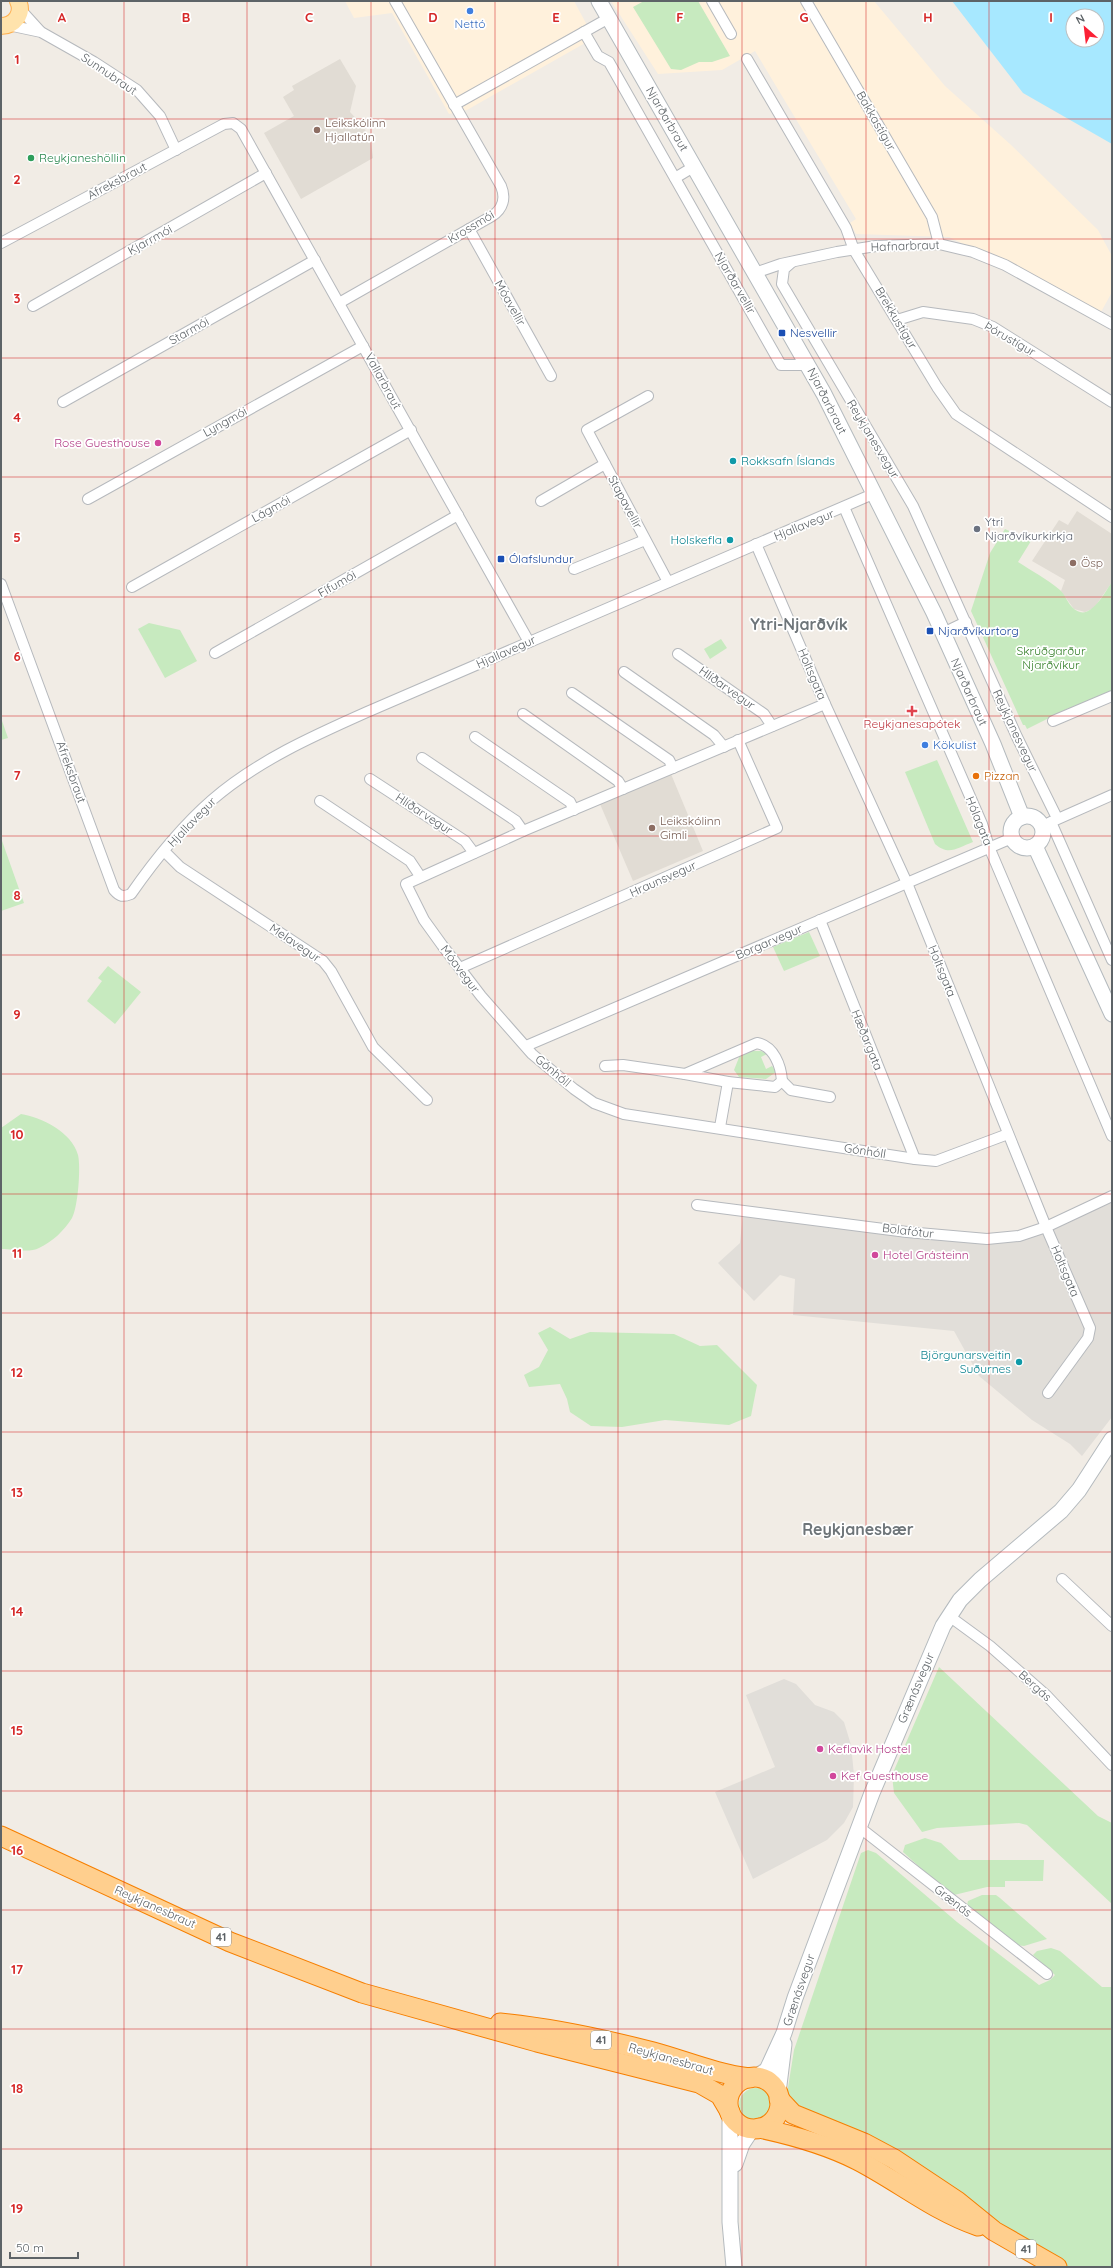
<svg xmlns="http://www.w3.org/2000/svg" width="1113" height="2268" font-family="Quicksand,sans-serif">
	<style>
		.commercial { fill: #fff1dc }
		.industrial { fill: #e1ded9 }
		.education { fill: #e1dcd4 }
		.green { fill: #c7eabf }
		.water { fill: #a7e8ff; fill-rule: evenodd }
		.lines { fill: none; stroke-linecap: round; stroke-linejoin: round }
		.street-casing { stroke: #b6b9bd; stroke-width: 12 }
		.secondary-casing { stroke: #b4babe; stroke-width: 17 }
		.primary-casing { stroke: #ffb050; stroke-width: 18 }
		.highway-casing { stroke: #f67f00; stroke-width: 21 }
		.street { stroke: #fff; stroke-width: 10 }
		.secondary { stroke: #fff; stroke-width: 15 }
		.primary { stroke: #ffe3ac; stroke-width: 16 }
		.highway { stroke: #ffcf8e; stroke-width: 19 }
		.grid { fill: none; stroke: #d62828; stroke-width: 1; stroke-opacity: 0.55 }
		.shop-dot { fill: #3f7fe0; stroke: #fff; stroke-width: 1.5 }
		.education-dot { fill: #8d6e63; stroke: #fff; stroke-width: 1.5 }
		.leisure-dot { fill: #2e9e5b; stroke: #fff; stroke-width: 1.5 }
		.transit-dot { fill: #1a4fb4; stroke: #fff; stroke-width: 1.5 }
		.hotel-dot { fill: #d1479c; stroke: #fff; stroke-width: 1.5 }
		.culture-dot { fill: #0f9aa8; stroke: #fff; stroke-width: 1.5 }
		.worship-dot { fill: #6b7280; stroke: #fff; stroke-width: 1.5 }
		.health-dot { fill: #e0444e; stroke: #fff; stroke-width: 1.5 }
		.food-dot { fill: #e8710a; stroke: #fff; stroke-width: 1.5 }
		.labels { text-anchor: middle; stroke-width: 3.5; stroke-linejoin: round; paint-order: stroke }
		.shield { fill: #fff; stroke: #8e9295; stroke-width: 1 }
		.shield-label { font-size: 11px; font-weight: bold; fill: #5d6367 }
		.shop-label { font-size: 12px; fill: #366cbe; stroke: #fff }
		.street-label { font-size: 12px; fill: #5d6367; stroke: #fff }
		.education-label { font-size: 12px; fill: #785e54; stroke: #fff; text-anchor: start }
		.leisure-label { font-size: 12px; fill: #27864d; stroke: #fff; text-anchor: start }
		.transit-label { font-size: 12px; fill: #164399; stroke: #fff; text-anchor: start }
		.hotel-label { font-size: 12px; fill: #b23c85; stroke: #fff; text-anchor: start }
		.culture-label { font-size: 12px; fill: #0d838f; stroke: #fff; text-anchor: end }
		.worship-label { font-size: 12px; fill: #5b616d; stroke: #fff; text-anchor: start }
		.park-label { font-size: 12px; fill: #36802a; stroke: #fff }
		.health-label { font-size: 12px; fill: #be3a42; stroke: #fff }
		.food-label { font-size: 12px; fill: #c56008; stroke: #fff; text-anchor: start }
		.district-label { font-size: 16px; font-weight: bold; fill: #6e7579; stroke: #fff }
		.grid-label { font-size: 13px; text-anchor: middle; font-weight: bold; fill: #d62828; stroke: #fff; stroke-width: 3.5; stroke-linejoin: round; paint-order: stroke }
	</style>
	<rect width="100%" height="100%" fill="#f1ece5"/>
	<!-- commercial -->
	<g class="commercial">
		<polygon points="345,1 574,1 594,38 467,110 449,114 392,13 354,18"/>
		<polygon points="611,1 874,1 945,86 1010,144 1098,230 1112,256 1112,292 1101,312 949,237 856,234 850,223 856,219 755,51 722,70 658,74"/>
	</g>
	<!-- industrial -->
	<g class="industrial">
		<polygon points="1112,1203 1112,1417 1082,1456 1070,1444 1032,1420 979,1376 954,1331 793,1315 795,1279 780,1275 754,1301 718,1263 740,1243 743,1213 979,1242 1030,1236"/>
		<polygon points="784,1679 796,1684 815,1705 834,1712 844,1722 851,1745 854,1775 853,1807 844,1823 827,1840 753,1879 715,1792 775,1767 746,1695"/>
	</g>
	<!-- education -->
	<g class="education">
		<polygon points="340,59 356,86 350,112 363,126 371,141 373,158 301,199 264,133 294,116 283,97 294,90 292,86"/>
		<polygon points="1077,511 1112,534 1112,582 1094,608 1085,612 1074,609 1061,591 1065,580 1032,561 1059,520 1068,525"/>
		<polygon points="671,774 703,851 633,881 600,804"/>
	</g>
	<!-- green -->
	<g class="green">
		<polygon points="644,1 698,1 730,56 712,62 699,62 681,70 671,69 633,7"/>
		<path d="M1005,529L1031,541L1018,562C1032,571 1047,579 1060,590C1065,594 1067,602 1072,607C1089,625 1104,593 1112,582V693L1067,709L1027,729L1025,725H1023L971,611L990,553Z"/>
		<polygon points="149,623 180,630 197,661 165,678 138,629"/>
		<polygon points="721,639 727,648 710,659 704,649"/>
		<polygon points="1,718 8,738 1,740"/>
		<path d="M937,760L973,842C957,848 949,856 935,844L905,772Z"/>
		<polygon points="1,838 24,903 1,911"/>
		<polygon points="809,932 820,956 784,971 773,947"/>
		<polygon points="108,966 141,992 115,1024 87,1001 102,981 98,978"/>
		<polygon points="750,1051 761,1051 767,1054 761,1057 766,1069 772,1066 776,1072 766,1079 739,1077 734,1070 740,1055"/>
		<path d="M21,1114C41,1117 72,1132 78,1155C81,1167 78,1207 72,1218C64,1231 52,1242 39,1248C30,1253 12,1249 2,1249L1,1128Z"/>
		<polygon points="550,1327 570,1339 590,1332 674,1334 700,1346 717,1345 757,1385 751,1416 729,1425 665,1420 622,1427 591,1426 570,1412 567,1399 560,1384 529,1387 524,1375 539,1367 548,1350 538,1333"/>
		<polygon points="939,1667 1098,1816 1112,1823 1112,1904 1027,1825 1019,1823 937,1828 922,1832 894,1793 892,1775"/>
		<polygon points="925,1838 941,1843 959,1860 1044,1860 1043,1881 1005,1881 1005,1887 987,1887 954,1895 947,1892 903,1852 905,1845"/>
		<polygon points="868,1850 876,1853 957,1922 1039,1985 1050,1980 1055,1975 1033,1955 1037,1951 1051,1948 1060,1951 1102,1987 1112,1987 1112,2267 1048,2267 882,2163 799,2121 787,2094 794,2050 861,1853"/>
		<polygon points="982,1895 996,1895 1000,1898 1047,1939 1024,1946 1016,1945 970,1910 967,1905 968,1901"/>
		<circle cx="756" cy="2105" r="17"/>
	</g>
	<!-- water -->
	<path class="water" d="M952,1H1112V144L1023,93ZM1073,16H1097V40H1073Z"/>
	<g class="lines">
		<!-- street casing -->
		<g class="street-casing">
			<g id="street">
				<polyline points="712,1 731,34"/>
				<polyline points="806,1 932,217 939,244"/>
				<polyline points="20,9 40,31"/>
				<polyline points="8,25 41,32 94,62 137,90 160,116 176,150"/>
				<polyline points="584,32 598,56 609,62 781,365 808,365"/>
				<polyline points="747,59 846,228 854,250 937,387 956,414 1112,517"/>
				<polyline points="454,105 609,18"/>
				<polyline points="675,178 695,166"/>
				<polyline points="469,229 551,376"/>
				<polyline points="1,243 224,124 233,123 241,129 529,642"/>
				<polyline points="792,262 784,269 782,284 913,506 1017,737 1057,818"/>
				<polyline points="755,273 781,264 837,252 876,246 939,244 973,252 1005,265 1112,324"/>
				<path d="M339,303L492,216C503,209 506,198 501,186L395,1"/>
				<polyline points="33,306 266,173"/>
				<polyline points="897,320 923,312 973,319 993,327 1112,402"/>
				<polyline points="648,396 587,430 668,582"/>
				<polyline points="63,402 315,260"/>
				<polyline points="88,499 363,346"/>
				<polyline points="541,501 605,464"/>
				<polyline points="844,507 982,824 989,847 1112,1136"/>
				<polyline points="756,544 825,704 907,883 1046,1227 1090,1328 1088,1338 1048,1393"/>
				<polyline points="574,569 645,540"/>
				<path d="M1,584L114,890C120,897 123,897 131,894C154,861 181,827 212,800C257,761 313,736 367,712L873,494"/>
				<polyline points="132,587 411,430"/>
				<polyline points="943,633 966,622"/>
				<polyline points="215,653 458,515"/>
				<polyline points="678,654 764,714 772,726"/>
				<polyline points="624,672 714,735 724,747"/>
				<polyline points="572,693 669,760 673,768"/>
				<polyline points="825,704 523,831 406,884 424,920 442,945 481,996 532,1054 574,1089 594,1103 624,1114 915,1159 936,1161 1008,1134"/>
				<polyline points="523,714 618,781 623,789"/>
				<polyline points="1053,721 1112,696"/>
				<polyline points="475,737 570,802 574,810"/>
				<polyline points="422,758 516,821 523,831"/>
				<polyline points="370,779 465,841 474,853"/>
				<polyline points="320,801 410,861 420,876"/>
				<polyline points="1051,822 1112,960"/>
				<polyline points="1042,826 1112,795"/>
				<polyline points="164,851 180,867 323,961 331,971 373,1047 427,1100"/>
				<polyline points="820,920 915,1159"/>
				<polyline points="460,968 777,828 738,740"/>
				<path d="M757,1043C774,1046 781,1066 782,1081L775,1087L728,1082L685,1074Z"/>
				<polyline points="526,1046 1012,838"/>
				<polyline points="605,1066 623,1065 685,1074"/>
				<polyline points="782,1081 791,1090 830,1097"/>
				<polyline points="720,1127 728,1082"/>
				<polyline points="697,1205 907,1232 987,1239 1019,1236 1046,1227 1112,1196"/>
				<polyline points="1062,1579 1112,1626"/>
				<polyline points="949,1616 990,1646 1046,1695 1112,1765"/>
				<polyline points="859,1827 1047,1974"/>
			</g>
		</g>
		<!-- secondary casing -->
		<g class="secondary-casing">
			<g id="secondary">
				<polyline points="599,1 824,394 934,613 993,744 1022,817"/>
				<circle cx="1027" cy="832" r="16"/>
				<polyline points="1035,846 1112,1014"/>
				<polyline points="756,2077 767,2070 784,2033 795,1998 872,1793 943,1626 960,1600 980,1580 1061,1511 1079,1490 1112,1439"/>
				<polyline points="778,2093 784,2044"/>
				<polyline points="730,2113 730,2222 734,2267"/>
				<polyline points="735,2164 742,2144 752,2129"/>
			</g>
		</g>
		<!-- primary casing -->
		<g class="primary-casing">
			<path id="primary" d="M1,26C14,26 24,14 18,1"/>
		</g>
		<!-- highway casing -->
		<g class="highway-casing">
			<g id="highway">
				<polyline points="1,1836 230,1942 362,1993 537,2042 699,2083 720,2095 730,2112"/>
				<path d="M500,2023C552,2028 603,2039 653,2052C686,2061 716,2074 750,2078"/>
				<circle cx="754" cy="2103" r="26"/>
				<polyline points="779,2099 793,2114 864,2143 894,2159 957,2201 994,2231 1057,2267"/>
				<path d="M759,2128C792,2135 827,2145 857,2160C898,2181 934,2211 978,2226"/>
			</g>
		</g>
		<!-- street -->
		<use href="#street" class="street"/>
		<!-- secondary -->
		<use href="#secondary" class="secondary"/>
		<!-- primary -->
		<use href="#primary" class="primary"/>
		<!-- highway -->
		<use href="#highway" class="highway"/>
	</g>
	<!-- grid -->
	<path class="grid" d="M124,1V2267M247,1V2267M371,1V2267M495,1V2267M618,1V2267M742,1V2267M866,1V2267M989,1V2267M1,119H1112M1,239H1112M1,358H1112M1,477H1112M1,597H1112M1,716H1112M1,836H1112M1,955H1112M1,1074H1112M1,1194H1112M1,1313H1112M1,1432H1112M1,1552H1112M1,1671H1112M1,1791H1112M1,1910H1112M1,2029H1112M1,2149H1112"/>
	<!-- markers -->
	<g class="shop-dot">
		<circle cx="470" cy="11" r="4"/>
		<circle cx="925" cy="745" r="4"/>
	</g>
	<g class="education-dot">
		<circle cx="317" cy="130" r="4"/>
		<circle cx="1073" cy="563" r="4"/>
		<circle cx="652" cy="828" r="4"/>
	</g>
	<circle class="leisure-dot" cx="31" cy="158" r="4"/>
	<g class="transit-dot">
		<rect x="778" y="329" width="8" height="8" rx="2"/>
		<rect x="497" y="555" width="8" height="8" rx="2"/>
		<rect x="926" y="627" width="8" height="8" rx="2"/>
	</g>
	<g class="hotel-dot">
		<circle cx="158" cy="443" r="4"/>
		<circle cx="875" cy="1255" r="4"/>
		<circle cx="820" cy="1749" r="4"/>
		<circle cx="833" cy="1776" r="4"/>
	</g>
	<g class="culture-dot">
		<circle cx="733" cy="461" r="4"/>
		<circle cx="730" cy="540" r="4"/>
		<circle cx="1019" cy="1362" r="4"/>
	</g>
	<circle class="worship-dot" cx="977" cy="529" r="4"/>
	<path class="health-dot" d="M910 705h4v4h4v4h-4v4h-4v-4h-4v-4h4z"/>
	<circle class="food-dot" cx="976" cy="776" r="4"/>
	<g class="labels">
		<!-- shield labels -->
		<g class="shield">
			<rect x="211" y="1928" width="20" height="18" rx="3"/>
			<rect x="591" y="2031" width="20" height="18" rx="3"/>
			<rect x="1016" y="2240" width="20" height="18" rx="3"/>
		</g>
		<g class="shield-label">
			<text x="221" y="1941">41</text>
			<text x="601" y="2044">41</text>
			<text x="1026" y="2253">41</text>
		</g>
		<!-- shop labels -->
		<g class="shop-label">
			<text x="470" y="28">Nettó</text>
			<text x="933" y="749" text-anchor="start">Kökulist</text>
		</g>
		<!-- street labels -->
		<g class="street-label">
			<text transform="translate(109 74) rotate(34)" y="4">Sunnubraut</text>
			<text transform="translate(667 119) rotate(60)" y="4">Njarðarbraut</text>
			<text transform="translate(876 121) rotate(60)" y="4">Bakkastígur</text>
			<text transform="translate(117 181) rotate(-28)" y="4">Afreksbraut</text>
			<text transform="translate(471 227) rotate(-31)" y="4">Krossmói</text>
			<text transform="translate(150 240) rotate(-29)" y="4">Kjarrmói</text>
			<text transform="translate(905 246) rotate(-2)" y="4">Hafnarbraut</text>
			<text transform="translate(735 283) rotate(60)" y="4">Njarðarvellir</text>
			<text transform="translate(510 303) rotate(61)" y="4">Móavellir</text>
			<text transform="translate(896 318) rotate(59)" y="4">Brekkustígur</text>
			<text transform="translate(189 331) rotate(-29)" y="4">Starmói</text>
			<text transform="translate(1010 339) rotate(30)" y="4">Þórustígur</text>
			<text transform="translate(383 381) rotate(61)" y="4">Vallarbraut</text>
			<text transform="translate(827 401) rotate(63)" y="4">Njarðarbraut</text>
			<text transform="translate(225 422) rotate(-29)" y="4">Lyngmói</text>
			<text transform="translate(873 439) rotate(59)" y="4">Reykjanesvegur</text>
			<text transform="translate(625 502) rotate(62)" y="4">Stapavellir</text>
			<text transform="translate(271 509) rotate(-29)" y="4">Lágmói</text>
			<text transform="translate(804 525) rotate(-22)" y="4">Hjallavegur</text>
			<text transform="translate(337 584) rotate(-30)" y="4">Fífumói</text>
			<text transform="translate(506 652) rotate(-24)" y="4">Hjallavegur</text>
			<text transform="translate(812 674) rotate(67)" y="4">Holtsgata</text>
			<text transform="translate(727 688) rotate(35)" y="4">Hlíðarvegur</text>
			<text transform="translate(969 692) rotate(66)" y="4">Njarðarbraut</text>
			<text transform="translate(1015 731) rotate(65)" y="4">Reykjanesvegur</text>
			<text transform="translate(71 772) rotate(70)" y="4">Afreksbraut</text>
			<text transform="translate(424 814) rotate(33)" y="4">Hlíðarvegur</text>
			<text transform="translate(979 821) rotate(68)" y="4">Hólagata</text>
			<text transform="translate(192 822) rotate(-46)" y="4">Hjallavegur</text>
			<text transform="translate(663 879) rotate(-24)" y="4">Hraunsvegur</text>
			<text transform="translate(769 942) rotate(-23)" y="4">Borgarvegur</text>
			<text transform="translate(295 943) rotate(34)" y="4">Melavegur</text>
			<text transform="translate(460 969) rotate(53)" y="4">Móavegur</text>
			<text transform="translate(942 971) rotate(68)" y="4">Holtsgata</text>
			<text transform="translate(867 1040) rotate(68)" y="4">Hæðargata</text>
			<text transform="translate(553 1071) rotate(40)" y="4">Gónhóll</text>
			<text transform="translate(865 1151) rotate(9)" y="4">Gónhóll</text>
			<text transform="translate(908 1231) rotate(7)" y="4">Bolafótur</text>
			<text transform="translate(1065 1271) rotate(67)" y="4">Holtsgata</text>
			<text transform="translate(1035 1686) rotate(42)" y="4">Bergás</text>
			<text transform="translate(916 1688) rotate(-67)" y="4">Grænásvegur</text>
			<text transform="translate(953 1901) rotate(38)" y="4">Grænás</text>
			<text transform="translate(155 1907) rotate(24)" y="4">Reykjanesbraut</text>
			<text transform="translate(799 1990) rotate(-71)" y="4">Grænásvegur</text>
			<text transform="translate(671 2059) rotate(16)" y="4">Reykjanesbraut</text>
		</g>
		<!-- education labels -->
		<g class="education-label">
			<text x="325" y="127">Leikskólinn<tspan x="325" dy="14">Hjallatún</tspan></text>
			<text x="1081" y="567">Ösp</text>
			<text x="660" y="825">Leikskólinn<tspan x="660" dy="14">Gimli</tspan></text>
		</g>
		<!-- leisure labels -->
		<g class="leisure-label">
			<text x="39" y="162">Reykjaneshöllin</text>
		</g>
		<!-- transit labels -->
		<g class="transit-label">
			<text x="790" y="337">Nesvellir</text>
			<text x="509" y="563">Ólafslundur</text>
			<text x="938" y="635">Njarðvíkurtorg</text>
		</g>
		<!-- hotel labels -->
		<g class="hotel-label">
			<text x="150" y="447" text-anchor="end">Rose Guesthouse</text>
			<text x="883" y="1259">Hotel Grásteinn</text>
			<text x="828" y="1753">Keflavìk Hostel</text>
			<text x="841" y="1780">Kef Guesthouse</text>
		</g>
		<!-- culture labels -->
		<g class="culture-label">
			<text x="741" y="465" text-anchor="start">Rokksafn Íslands</text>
			<text x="722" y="544">Holskefla</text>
			<text x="1011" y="1359">Björgunarsveitin<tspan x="1011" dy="14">Suðurnes</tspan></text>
		</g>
		<!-- worship labels -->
		<g class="worship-label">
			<text x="985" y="526">Ytri<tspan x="985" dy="14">Njarðvíkurkirkja</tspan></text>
		</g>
		<!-- park labels -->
		<g class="park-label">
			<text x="1051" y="655">Skrúðgarður<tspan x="1051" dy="14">Njarðvíkur</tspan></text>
		</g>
		<!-- health labels -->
		<g class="health-label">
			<text x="912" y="728">Reykjanesapótek</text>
		</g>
		<!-- food labels -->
		<g class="food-label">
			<text x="984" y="780">Pizzan</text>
		</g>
		<!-- district labels -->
		<g class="district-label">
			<text x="799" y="630">Ytri-Njarðvík</text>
			<text x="858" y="1535">Reykjanesbær</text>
		</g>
	</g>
	<g class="grid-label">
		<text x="62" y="22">A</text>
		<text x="186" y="22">B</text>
		<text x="309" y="22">C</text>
		<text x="433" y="22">D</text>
		<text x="556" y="22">E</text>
		<text x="680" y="22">F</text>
		<text x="804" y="22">G</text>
		<text x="928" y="22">H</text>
		<text x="1051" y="22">I</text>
		<text x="17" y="64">1</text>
		<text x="17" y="184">2</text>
		<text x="17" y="303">3</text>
		<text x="17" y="422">4</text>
		<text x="17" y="542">5</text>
		<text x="17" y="661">6</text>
		<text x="17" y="780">7</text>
		<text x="17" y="900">8</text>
		<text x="17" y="1019">9</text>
		<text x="17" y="1139">10</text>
		<text x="17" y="1258">11</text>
		<text x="17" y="1377">12</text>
		<text x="17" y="1497">13</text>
		<text x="17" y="1616">14</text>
		<text x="17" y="1735">15</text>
		<text x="17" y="1855">16</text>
		<text x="17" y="1974">17</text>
		<text x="17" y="2093">18</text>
		<text x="17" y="2213">19</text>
	</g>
	<!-- border -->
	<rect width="1113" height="2268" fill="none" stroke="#5d6367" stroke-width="4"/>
	<!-- north arrow -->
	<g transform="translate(1085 28) rotate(332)"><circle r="19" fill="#ffffff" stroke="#bec1c2"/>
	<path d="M0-3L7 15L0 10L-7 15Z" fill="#fb2136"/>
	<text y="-6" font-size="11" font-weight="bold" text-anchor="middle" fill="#5d6367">N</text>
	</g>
	<!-- scale -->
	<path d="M10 2252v6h68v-6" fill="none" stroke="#5d6367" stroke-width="2"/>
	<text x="16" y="2252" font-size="12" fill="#5d6367" stroke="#ffffff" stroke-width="3" paint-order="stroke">50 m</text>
</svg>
